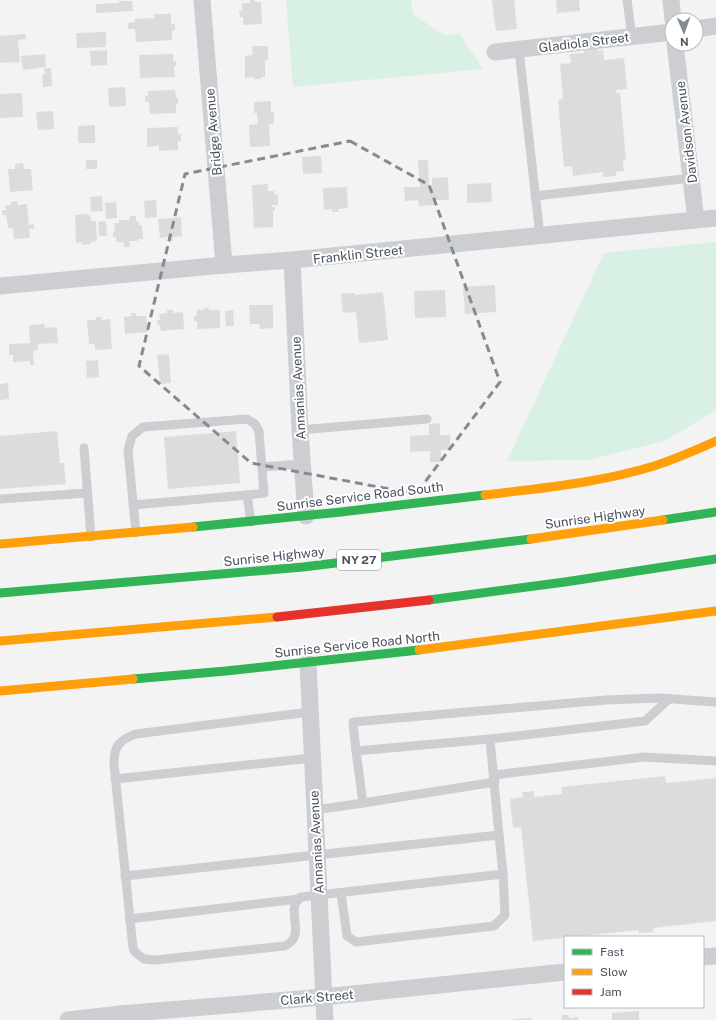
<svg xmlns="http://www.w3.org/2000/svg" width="716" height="1020" font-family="'Public Sans',sans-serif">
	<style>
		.green { fill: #d8f1e4 }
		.building { fill: #dcdcdd }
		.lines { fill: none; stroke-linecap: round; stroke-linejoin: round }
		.lane { stroke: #ccced1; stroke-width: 9 }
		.street { stroke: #ccced1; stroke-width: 17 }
		.fast { stroke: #30b455; stroke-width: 9 }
		.slow { stroke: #ff9f0a; stroke-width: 9 }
		.jam { stroke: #e5322d; stroke-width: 9 }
		.marked { fill: none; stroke: #848b93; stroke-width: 3; stroke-dasharray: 8 5; stroke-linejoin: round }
		.labels { text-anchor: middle; stroke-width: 4; stroke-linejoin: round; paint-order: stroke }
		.shield { fill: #fff; stroke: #80878f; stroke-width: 1 }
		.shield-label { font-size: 12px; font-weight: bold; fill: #49535f }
		.street-label { font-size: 13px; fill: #49535f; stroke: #fff }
	</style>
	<rect width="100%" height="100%" fill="#f3f3f3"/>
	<!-- green -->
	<g class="green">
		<polygon points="286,0 411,0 413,14 444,35 460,34 483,69 293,87"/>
		<polygon points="716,242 716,410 665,441 588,460 507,461 604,253"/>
	</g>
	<!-- building -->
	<g class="building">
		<polygon points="250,0 254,0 255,2 261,2 262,24 243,25 243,17 240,17 239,11 242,11 242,3 250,3"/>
		<polygon points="492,0 514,0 517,29 496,31"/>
		<polygon points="556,0 579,0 580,11 557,13"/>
		<polygon points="119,1 132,1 133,11 96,13 96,4 119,3"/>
		<polygon points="154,14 171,14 171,24 175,24 175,30 172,31 172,40 136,42 135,29 128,29 128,23 135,22 135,19 155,18"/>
		<polygon points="106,32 106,47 77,48 76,33"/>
		<polygon points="26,34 26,39 18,40 20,62 0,63 0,36"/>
		<polygon points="252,46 266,46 268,47 268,60 265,60 265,77 261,77 261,79 254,79 254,77 245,78 245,56 253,55"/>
		<polygon points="598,48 598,51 603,50 604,60 624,58 627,89 616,90 617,93 620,93 626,160 623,160 624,171 616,172 616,176 603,177 603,172 573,176 572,166 564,167 558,100 563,99 560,64 571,63 570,54 584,53 584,50"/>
		<polygon points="107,50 107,65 91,66 90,51"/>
		<polygon points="45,54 46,67 23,70 21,56"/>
		<polygon points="173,54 173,61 176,61 176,66 174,66 175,77 140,78 139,55"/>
		<polygon points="44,68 51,68 52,86 43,87 42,75 45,74"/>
		<polygon points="125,87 126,106 109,107 108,88"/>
		<polygon points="175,90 176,98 178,98 178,104 176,105 176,113 150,114 149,102 145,102 145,96 148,96 148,91"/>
		<polygon points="22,93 23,117 0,118 0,94"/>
		<polygon points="271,101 271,112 274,112 274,124 269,124 270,146 250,147 249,125 258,124 257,113 254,113 254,102"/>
		<polygon points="53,111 54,129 38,130 36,112"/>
		<polygon points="95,125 95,143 78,143 78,126"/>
		<polygon points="178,127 178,134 181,134 181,141 178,141 178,150 159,151 159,146 147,147 147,128"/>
		<polygon points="321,156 322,173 303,174 302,157"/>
		<rect x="86" y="160" width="11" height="9"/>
		<polygon points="418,160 428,160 429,185 432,185 432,178 448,177 449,200 435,200 436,205 419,206 418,200 405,201 404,187 420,187"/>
		<polygon points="23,163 24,169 31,169 33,190 10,192 8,169 15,169 15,164"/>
		<polygon points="491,183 492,202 467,203 467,184"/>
		<polygon points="268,184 268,191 274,191 275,195 278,195 278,205 272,205 272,207 275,207 275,210 273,211 273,227 254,228 252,185"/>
		<polygon points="347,187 348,208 338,209 338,212 332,212 332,209 324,210 323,188"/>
		<polygon points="102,196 103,211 91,212 90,197"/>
		<polygon points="156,200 157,217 145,218 144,201"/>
		<polygon points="17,201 18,205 27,204 29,225 34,224 34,229 29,229 30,238 14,239 13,228 8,228 6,215 3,215 2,210 6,210 5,205 11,205 11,202"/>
		<polygon points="116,202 117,218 106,219 105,203"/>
		<polygon points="88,214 91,217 91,221 96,221 97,241 91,242 91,244 82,245 82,242 76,243 75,215"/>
		<polygon points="130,216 136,216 136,222 139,222 139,225 142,225 143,239 138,239 138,241 129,241 130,247 124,247 124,242 116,242 116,237 113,237 113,232 115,232 114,223 119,223 119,220 130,220"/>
		<polygon points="181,217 182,236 173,237 173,241 168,241 168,237 160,238 158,219"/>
		<polygon points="106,221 107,236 99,236 98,222"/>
		<polygon points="495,285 496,312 465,314 463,287"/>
		<polygon points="445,290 446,317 415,318 414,291"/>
		<polygon points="383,292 388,340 359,343 356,312 343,313 341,294 354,293 355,295"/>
		<polygon points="249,305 273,305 273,328 260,329 259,324 250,324"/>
		<polygon points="204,308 209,308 209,310 220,310 220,328 197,329 197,321 194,321 194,316 197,316 197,310 204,310"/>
		<polygon points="167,310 173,310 173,313 183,312 184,329 161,331 160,325 158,325 157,320 160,320 159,314 167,313"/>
		<polygon points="233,310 234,326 226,326 225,311"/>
		<polygon points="131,313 136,313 136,316 146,316 148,332 125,334 124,317 131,316"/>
		<polygon points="96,317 102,317 102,320 110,319 112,349 95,350 95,344 89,344 87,320 96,320"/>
		<polygon points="44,324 45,328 57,327 58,343 38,344 38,350 33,351 34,365 30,365 30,361 13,362 13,355 9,355 9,344 30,343 29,325"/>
		<polygon points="169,354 171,383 160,384 157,355"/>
		<polygon points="98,360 99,377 87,378 86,361"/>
		<polygon points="8,383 9,399 0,400 0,384"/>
		<polygon points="440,423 440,435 450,435 450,450 441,450 441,462 430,462 430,451 410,452 410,436 429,435 429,424"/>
		<polygon points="57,431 60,463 64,463 66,484 0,489 0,436"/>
		<polygon points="236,431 240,483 168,489 164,437"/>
		<polygon points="665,776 666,783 716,778 716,921 653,928 653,932 639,933 639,930 533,941 521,827 513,828 510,799 523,797 522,792 534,791 534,797 562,794 562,787"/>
		<polygon points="639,1011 639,1020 612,1020 612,1013"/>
		<polygon points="562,1015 569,1015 569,1018 578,1017 578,1020 562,1020"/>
		<polygon points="532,1018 532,1020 513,1020 513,1019"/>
	</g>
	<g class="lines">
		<!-- lane -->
		<g class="lane">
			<polyline points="627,0 632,37"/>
			<polyline points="519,50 540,236"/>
			<polyline points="535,196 691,178"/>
			<polyline points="300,430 427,419"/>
			<polyline points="84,448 91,537"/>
			<polyline points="262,467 302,464"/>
			<polyline points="0,499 87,493"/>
			<polyline points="133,505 247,495 251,522"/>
			<polyline points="136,533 128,450 132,436 143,427 247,419 255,424 259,431 264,493 247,495"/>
			<path d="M310,712L136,734C119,740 114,746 114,764L133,948L135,952L144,959L156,960L284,946C309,936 283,910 301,897L503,874L499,835"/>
			<polyline points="490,739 645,721 669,699"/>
			<polyline points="356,751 353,722 606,700 659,698 716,702"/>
			<polyline points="494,775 644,757 716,761"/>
			<polyline points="115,779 312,758"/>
			<polyline points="363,803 495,782"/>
			<polyline points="125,876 499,835 490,739 356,751 363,803 315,810"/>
			<polyline points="341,893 347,936 356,942 494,926 505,915 503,874"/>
			<polyline points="129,919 299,899"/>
		</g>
		<!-- street -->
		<g class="street">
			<polyline points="202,0 224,265"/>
			<polyline points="671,0 673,20"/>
			<polyline points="696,29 716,26"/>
			<polyline points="675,44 696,220"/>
			<polyline points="495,52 672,32"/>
			<polyline points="292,260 300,430 306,516"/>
			<polyline points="0,286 224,265 292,260 716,218"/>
			<polyline points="308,663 325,1020"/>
			<polyline points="703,957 716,956"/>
			<polyline points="68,1020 120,1014 324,997 565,972"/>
		</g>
		<!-- fast -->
		<g class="fast">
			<polyline points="663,520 716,512"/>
			<polyline points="193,527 341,512 485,495"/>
			<polyline points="0,593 303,567 531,539"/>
			<polyline points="429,600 565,582 716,559"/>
			<polyline points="133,679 226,671 419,650"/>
		</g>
		<!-- slow -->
		<g class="slow">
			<path d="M485,495C541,488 599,483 654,466C675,459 696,450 716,441"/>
			<polyline points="531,539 663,520"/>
			<polyline points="0,544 193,527"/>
			<polyline points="0,641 277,617"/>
			<polyline points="419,650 716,611"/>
			<polyline points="0,691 133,679"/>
		</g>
		<!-- jam -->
		<polyline class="jam" points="277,617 429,600"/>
	</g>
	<!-- marked area -->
	<path class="marked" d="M350,141L429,185L500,382L416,494L251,463L139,366L185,174Z"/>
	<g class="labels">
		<!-- shield labels -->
		<rect class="shield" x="337" y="550" width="44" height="20" rx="3"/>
		<g class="shield-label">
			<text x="359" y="564">NY 27</text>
		</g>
		<!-- street labels -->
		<g class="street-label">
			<text transform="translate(584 42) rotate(-7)" y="5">Gladiola Street</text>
			<text transform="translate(213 132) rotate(-95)" y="5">Bridge Avenue</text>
			<text transform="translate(686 132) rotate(-97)" y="5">Davidson Avenue</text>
			<text transform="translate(358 254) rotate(-6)" y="5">Franklin Street</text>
			<text transform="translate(298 388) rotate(-93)" y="5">Annanias Avenue</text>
			<text transform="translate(360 496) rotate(-7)" y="5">Sunrise Service Road South</text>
			<text transform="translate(595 517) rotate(-8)" y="5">Sunrise Highway</text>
			<text transform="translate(274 556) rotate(-6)" y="5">Sunrise Highway</text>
			<text transform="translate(357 644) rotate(-6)" y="5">Sunrise Service Road North</text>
			<text transform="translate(316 842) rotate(-93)" y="5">Annanias Avenue</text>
			<text transform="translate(317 997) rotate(-5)" y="5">Clark Street</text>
		</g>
	</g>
	<!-- legend -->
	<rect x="564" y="936" width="140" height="72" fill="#ffffff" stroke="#b6babf"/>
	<rect x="572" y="949" width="20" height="6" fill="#30b455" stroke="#b6babf"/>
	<text x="600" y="956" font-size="12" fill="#49535f">Fast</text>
	<rect x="572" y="969" width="20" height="6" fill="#ff9f0a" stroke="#b6babf"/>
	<text x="600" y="976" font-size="12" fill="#49535f">Slow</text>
	<rect x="572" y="989" width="20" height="6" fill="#e5322d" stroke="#b6babf"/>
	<text x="600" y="996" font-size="12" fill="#49535f">Jam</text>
	<!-- north arrow -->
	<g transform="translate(684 32) rotate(178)"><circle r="19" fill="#ffffff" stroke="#b6babf"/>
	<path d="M0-3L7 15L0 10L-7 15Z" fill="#848b93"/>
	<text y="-6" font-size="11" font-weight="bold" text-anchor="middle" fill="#49535f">N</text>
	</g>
</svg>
